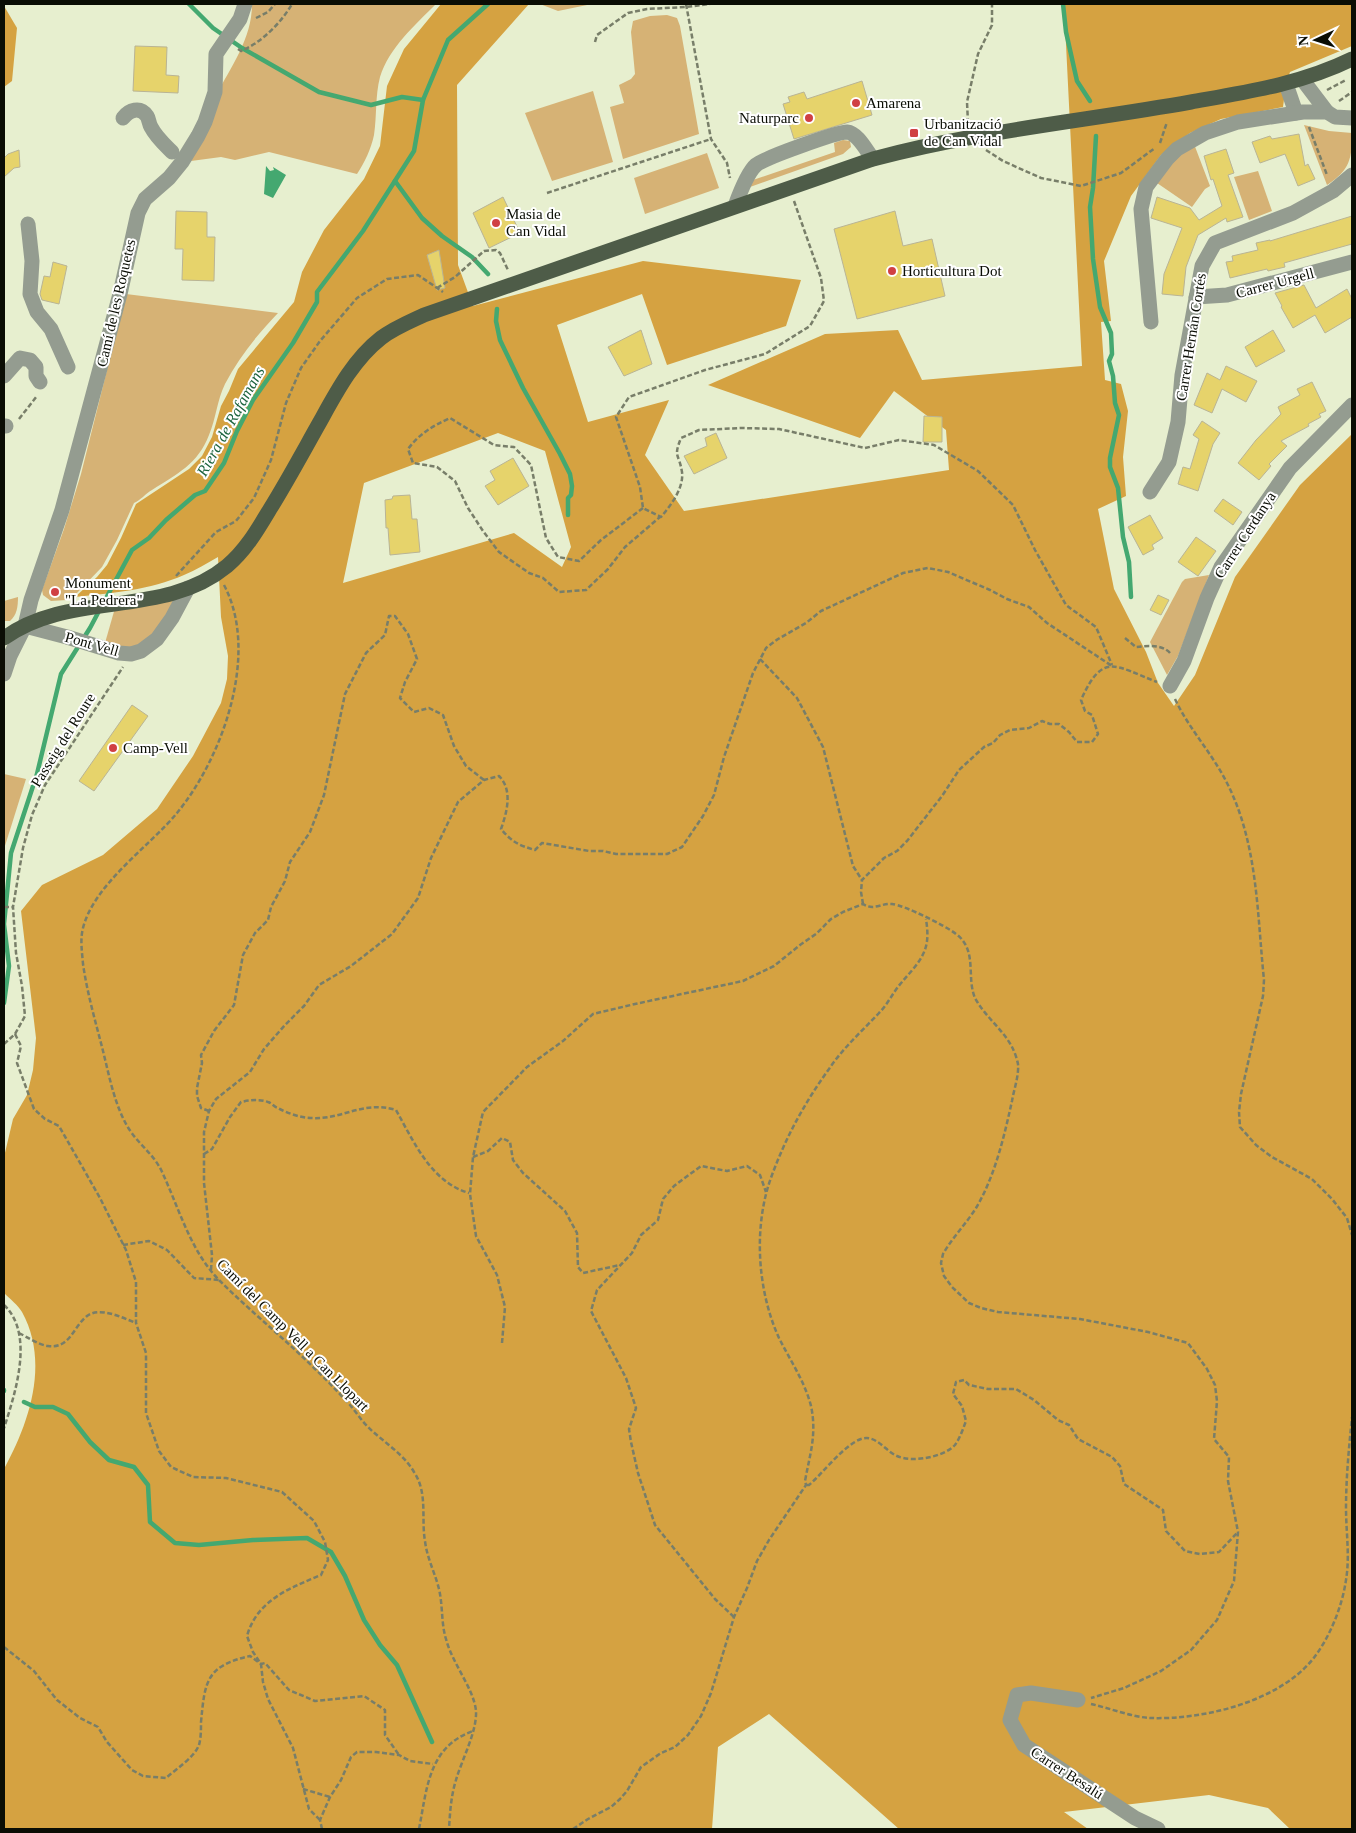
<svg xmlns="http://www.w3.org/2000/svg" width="1356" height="1833" font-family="Georgia,serif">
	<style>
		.green { fill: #d6b275 }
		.forest { fill: #d5a241; fill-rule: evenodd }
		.water { fill: #44a870 }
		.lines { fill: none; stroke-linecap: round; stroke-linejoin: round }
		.stream { stroke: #44a870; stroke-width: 4.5 }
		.building { fill: #e6d36b; stroke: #b9b495 }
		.path { stroke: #787e69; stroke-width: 2.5; stroke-dasharray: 5 2.5; stroke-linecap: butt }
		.minor { stroke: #949c90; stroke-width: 15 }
		.major { stroke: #4e5c48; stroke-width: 15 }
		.poi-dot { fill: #d04043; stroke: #fff; stroke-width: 2 }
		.labels { text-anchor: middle; stroke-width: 4; stroke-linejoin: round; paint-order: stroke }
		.poi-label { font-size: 15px; fill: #0a0d04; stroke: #fff; text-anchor: start }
		.street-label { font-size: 15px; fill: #0a0d04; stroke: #fff }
		.water-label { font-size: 16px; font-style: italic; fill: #1d643e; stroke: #fff }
	</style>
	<rect width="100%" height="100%" fill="#e7efcf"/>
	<!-- green -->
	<g class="green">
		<path d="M252,4H436C415,25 389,48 380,77C375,96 377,116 374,135C371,149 365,162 357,174L269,152L235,160L221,157L191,161C199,140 206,116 216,96C231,66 252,39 252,4Z"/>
		<polygon points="540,4 592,4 558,11"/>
		<polygon points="667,15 677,18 680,26 699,134 623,159 610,107 624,103 619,85 631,79 635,74 631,32 633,21 650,16"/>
		<polygon points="593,91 613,162 552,181 525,113"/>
		<path d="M1304,125L1329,131L1352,133C1352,159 1350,170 1327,185Z"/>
		<polygon points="843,140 850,141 851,147 843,154 750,187 750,181 835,152 834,143"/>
		<polygon points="1194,144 1210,186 1205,189 1192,207 1157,183 1180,153"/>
		<polygon points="707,153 719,188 645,214 634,178"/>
		<polygon points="1258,171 1272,211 1249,220 1234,177"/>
		<path d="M126,294L278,313C257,335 239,357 225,384C217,400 216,419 209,435C198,464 177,474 152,490C145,494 141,500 134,503L117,540L102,567L76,594L67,600L51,601L43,595L42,590L64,529L81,474Z"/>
		<polygon points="1209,575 1178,656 1167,675 1150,642 1182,582 1185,579"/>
		<path d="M18,597C18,606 17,615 10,621H4V601Z"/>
		<polygon points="179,599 182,606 136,649 105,643 115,608"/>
		<polygon points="4,774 26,779 4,849"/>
	</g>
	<!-- forest -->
	<g class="forest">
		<path d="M441,4H529L457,85L458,265L473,306L643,261L801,280L786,326L667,365L642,294L557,325L588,422L669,400L645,455L684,511L949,470L946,430L894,391L860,438L708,385L825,334L898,330L922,380L1082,366L1064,4H1352V46L1290,72L1286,84L1283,107L1221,119L1190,133L1161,155L1131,196L1104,261L1111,321L1101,322L1105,380L1121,384L1128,411L1123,457L1126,496L1098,509L1114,589L1146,652L1158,683L1174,706L1195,675L1235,577L1300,485L1352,434V1829H1290L1268,1808L1209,1795L1064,1812L1088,1829H899L769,1714L718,1747L712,1829H4V1469C29,1423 50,1363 22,1312C18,1305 10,1299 4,1293V1157L13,1119L27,1095L33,1070L36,1038L21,911L42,885L103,855L157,809L193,756L221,703L227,679L228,656L221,617L218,557C207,563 196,570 184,575C150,590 112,593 75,597L97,577L107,565L121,538L136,504L189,469L202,456L212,437L221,406L229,391L238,369L294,302L302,272L324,230L364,179L380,146L387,86L404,49ZM498,433L545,451L571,547L562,567L514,533L343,583L364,483Z"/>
		<polygon points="4,6 17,28 12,81 4,87"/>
	</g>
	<!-- water -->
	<polygon class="water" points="266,166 270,171 274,170 273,167 286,175 273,198 264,194"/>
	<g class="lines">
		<!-- stream -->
		<g class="stream">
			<polyline points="189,4 213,28 242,48 319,92 371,105 402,97 423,100"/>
			<polyline points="1063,4 1066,32 1077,81 1090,101"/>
			<polyline points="1096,136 1093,188 1090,207 1093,259 1100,307 1111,333 1112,354 1109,361 1113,376 1115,403 1119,415 1110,458 1110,467 1118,488 1123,537 1129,562 1131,597"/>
			<polyline points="395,181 422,218 442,236 472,257 488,274"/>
			<polyline points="497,309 496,321 500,340 523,388 560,454 570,474 572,486 571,495 568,498 568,515"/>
			<polyline points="104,602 132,550 149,538 166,520 195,495 205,491 224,463 237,431 253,400 293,343 317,302 317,292 363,231 414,151 423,100 448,40 488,4"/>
			<polyline points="4,1003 9,966 4,924 11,853 37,774 61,674 90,628 99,611"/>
			<polyline points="4,1390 4,1391"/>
			<polyline points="24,1402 35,1407 53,1407 68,1414 90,1442 109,1460 134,1467 148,1485 150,1522 175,1543 199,1545 253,1540 307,1538 331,1552 345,1576 364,1620 380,1645 397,1665 432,1742"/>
		</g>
	</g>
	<!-- building -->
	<g class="building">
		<polygon points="135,46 167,47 166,75 179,76 178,93 133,91"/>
		<polygon points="862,81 872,115 794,139 783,104 790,102 788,97 804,92 807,99"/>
		<polygon points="1299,134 1305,166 1308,164 1315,179 1298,186 1285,154 1260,163 1252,142 1270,136 1272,139"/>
		<polygon points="1226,149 1234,173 1228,175 1243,217 1227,222 1226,218 1198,235 1186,267 1183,296 1162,294 1164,274 1182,228 1151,218 1157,197 1190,208 1199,220 1222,206 1213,179 1211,180 1204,156"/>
		<polygon points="19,150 20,167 14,168 4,177 4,158 8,154"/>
		<polygon points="503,197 520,233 489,248 473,213"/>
		<polygon points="176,211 207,212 207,237 215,237 214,281 182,280 183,249 175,249"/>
		<polygon points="895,211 903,246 932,239 945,296 857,319 834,229"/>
		<polygon points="1352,216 1352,244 1284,263 1285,267 1268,271 1267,269 1230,278 1226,262 1233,261 1232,256 1258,250 1256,243 1270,240 1270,241"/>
		<polygon points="439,250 445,288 437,290 427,255"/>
		<polygon points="53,262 67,266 59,304 42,300 40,294 44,276 50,277"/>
		<polygon points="1304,285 1316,308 1347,289 1352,299 1352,317 1325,333 1315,315 1293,328 1281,307 1282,306 1275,293"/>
		<polygon points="641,330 652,364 624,376 608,347"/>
		<polygon points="1273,330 1285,351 1256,367 1245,347"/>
		<polygon points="1226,366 1257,381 1246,402 1222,389 1212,413 1194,405 1207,373 1220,380"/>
		<polygon points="1312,382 1326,411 1319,414 1321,417 1308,424 1309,426 1281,441 1287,446 1269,464 1271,466 1259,480 1238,463 1256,440 1281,414 1278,407 1300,395 1297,389"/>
		<polygon points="924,416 942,417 942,442 923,442"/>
		<polygon points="1202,421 1220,433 1213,444 1198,491 1178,484 1183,467 1190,469 1199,439 1193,435"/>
		<polygon points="716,433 727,458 694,474 684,456 707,446 705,438"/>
		<polygon points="513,458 529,486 498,505 485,486 495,480 490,471"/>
		<polygon points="410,495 412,519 417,519 420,552 390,555 388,528 386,528 385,500 392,499 393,496"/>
		<polygon points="1223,499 1242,512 1233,525 1214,511"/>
		<polygon points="1150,515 1163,538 1152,545 1154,549 1143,555 1128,527"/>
		<polygon points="1196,537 1216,551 1198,576 1178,562"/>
		<polygon points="1158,595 1169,600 1161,615 1150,610"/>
		<polygon points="132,705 148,716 94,791 79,781"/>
	</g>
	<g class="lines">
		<!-- path -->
		<g class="path">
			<polyline points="686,4 711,139 727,163 730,178"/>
			<polyline points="256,18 268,12 275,4"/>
			<polyline points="595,42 597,35 628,13 647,9 686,7 710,4"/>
			<path d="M238,49L241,51C261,43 281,23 292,4"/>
			<polyline points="1327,90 1346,80"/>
			<polyline points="1339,101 1352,92"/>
			<polyline points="968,123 967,102 978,54 992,25 992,4"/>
			<polyline points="1309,127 1327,175"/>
			<polyline points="1160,143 1167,122"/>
			<polyline points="986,150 1003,161 1041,178 1081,186 1121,173 1155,148"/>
			<polyline points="547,193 711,139"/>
			<path d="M794,201L821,278L824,301L810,326L765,354L705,370L629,397L616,417L640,487L643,508L661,517C671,505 684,488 682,472C679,453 673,458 681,438L699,430L742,428L779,429L865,448L899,440L934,445L978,471L1013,505L1035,550L1066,605L1096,627L1112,665"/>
			<polyline points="437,288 455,277 484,251 496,250 500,253 508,270"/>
			<polyline points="19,419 37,396"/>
			<path d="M643,508L601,540L579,561L558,557L546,538L531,465L514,447L494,445L450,418C433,426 420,433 408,449L413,463L437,467L455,481L468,508L483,531L499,552L529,573L543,578L559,592L586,590L608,569L625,547L660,517"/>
			<polyline points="176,576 216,532 236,521 254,498 271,460 286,403 301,368 320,341 357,298 387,279 418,275 443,292"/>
			<path d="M224,585C260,653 223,757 177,813C150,846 94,884 83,928C80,940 82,951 83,964C87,992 95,1020 102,1047C109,1074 114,1105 129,1129C140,1146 155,1155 163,1174C180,1211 191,1252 220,1281C250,1311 284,1338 315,1369C327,1380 338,1392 350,1405C356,1412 361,1420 368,1427C383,1442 403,1453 414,1472C428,1493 421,1518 425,1541C427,1558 435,1573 439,1589C443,1606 441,1623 446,1639C452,1663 474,1689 476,1711C477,1732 462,1759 456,1780C451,1796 450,1812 449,1829"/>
			<path d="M1125,638L1136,647C1147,646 1162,644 1170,653"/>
			<polyline points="760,659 797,698 823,747 853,866 862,880"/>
			<path d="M1175,699C1189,729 1212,753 1227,783C1258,844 1257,913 1264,980L1263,996L1241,1094L1239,1112L1240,1127L1256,1145L1272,1157L1312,1179L1332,1199L1347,1218L1352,1235"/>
			<path d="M863,904L861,892L862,880L884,858L897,851L907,841L942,796L959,770L984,747L993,743L1000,735L1010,730L1029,728L1042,721L1050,724H1059L1069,732L1077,742H1092L1098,734L1092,715L1085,711L1081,700C1103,651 1115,666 1157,682"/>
			<polyline points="4,907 13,907"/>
			<path d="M15,1034L21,1046L17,1063L34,1109L45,1119L59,1126L100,1198L126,1250L136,1282V1323L146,1353V1413L159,1451L171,1467L193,1477L226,1478L282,1492L314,1521L325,1542L328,1560L321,1575C290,1588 257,1600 247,1636L253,1652L261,1664L263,1682L268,1699L293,1748L309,1809L320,1820"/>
			<polyline points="4,1044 15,1034 25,1016 22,986 16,953 13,907 23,848 32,815 45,785 123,667"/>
			<polyline points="209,1111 201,1108 197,1096 197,1088 202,1063 201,1055 214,1031 234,1005 243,955 255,933 268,920 271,907 285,881 290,862 310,832 324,795 345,694 366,653 385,635 389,616 395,616 408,634 417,659 405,682 400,698 414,712 429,708 443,715 454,746 466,766 484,780"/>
			<path d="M204,1154L212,1149L230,1117L241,1102C250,1100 259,1099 268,1102C272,1103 274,1107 278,1108C287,1113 301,1118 311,1118C343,1120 362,1100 396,1110C414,1142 431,1182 469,1193"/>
			<polyline points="473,1157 488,1151 502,1138 510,1142 513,1160 523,1173 565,1211 577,1233 578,1267 583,1273 620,1265"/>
			<polyline points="123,1245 149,1241 167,1250 194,1278 219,1280"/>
			<path d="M211,1270L212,1255L204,1183V1132L209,1111L216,1099L250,1072L264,1049L285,1025L304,1006L319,985L351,966L392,934L418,898L431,858L458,802L484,780L499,776C513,790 507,812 501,829C512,842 518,845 535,850L542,843L589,851H603L616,854H667L682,847L703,816L714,795L724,757L753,673L766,648L778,639L806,623L821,611L903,573L928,568L948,572L990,590L1007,599L1029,607L1047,623L1112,666"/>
			<path d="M4,1305C35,1334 15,1394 4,1428"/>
			<path d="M19,1333C27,1337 39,1345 48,1346C70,1349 73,1327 87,1316C100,1306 123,1318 136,1323"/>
			<path d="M502,1343L505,1307L497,1275L476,1236L470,1194L473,1157L483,1112L527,1067L563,1041L593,1014L635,1004L743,981L774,966L800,945L816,934L831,919L843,912L863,904C874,911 881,903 892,904C904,905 946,926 956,934C978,950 966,977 975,998C985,1017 1004,1030 1013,1049C1015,1053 1017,1059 1018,1064C1019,1076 1014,1089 1012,1101C1004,1137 995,1176 976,1208C966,1224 952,1238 943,1254L941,1263L944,1276L952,1287L969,1303L981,1308L998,1312L1080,1319L1148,1332L1188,1343L1207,1369L1215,1385L1217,1401L1214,1439L1229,1457L1228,1481L1238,1532L1234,1581L1217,1620L1191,1650L1161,1671L1124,1688L1091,1698"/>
			<path d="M807,1485H809C823,1473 844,1445 861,1439C876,1434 885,1451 897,1456C912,1463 944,1457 955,1445C960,1438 963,1429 966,1421L962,1406L953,1394L956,1382L964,1380L969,1385L988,1389H1016L1034,1400L1058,1420L1069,1425L1078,1439L1112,1457L1120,1466L1124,1484L1163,1510L1166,1531L1185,1551L1200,1554L1219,1552L1237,1533"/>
			<polyline points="734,1617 715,1599 655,1525 638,1473 631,1442 629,1429 636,1408 626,1378 591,1311 597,1290 632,1253 641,1235 658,1220 663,1199 674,1186 701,1166 727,1171 747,1166 760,1175 766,1192"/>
			<path d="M4,1647L34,1671L57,1700L80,1718L98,1727L107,1742L132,1770L143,1776L166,1778C176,1769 194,1758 199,1745C201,1738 201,1730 201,1722C205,1681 206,1666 250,1656L261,1664L265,1663L289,1690L315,1701L364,1696L385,1710V1735L399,1755"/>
			<path d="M1091,1704C1109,1708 1132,1717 1150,1718C1203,1720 1278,1702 1313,1659C1330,1637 1342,1607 1346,1580C1350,1556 1346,1532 1346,1508C1346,1478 1349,1447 1352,1417"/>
			<polyline points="303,1789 330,1797"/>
			<polyline points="322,1829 320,1820 330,1797 341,1780 351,1757 357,1752 376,1752 399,1755 410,1761 433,1764"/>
			<path d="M419,1829C427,1789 428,1747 473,1731"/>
			<path d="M573,1829L588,1819L611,1807L620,1799L627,1791L641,1767L661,1753L675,1747L688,1735L701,1716L711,1693L734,1617L747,1588L757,1561L769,1540L806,1485L805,1481C810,1454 817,1434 811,1406C805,1382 790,1360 779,1338C757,1290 753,1225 772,1175C786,1137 805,1102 829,1069C843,1048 862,1031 879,1013C888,1004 893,992 902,982C912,970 925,958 927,941C928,934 927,926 926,919"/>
		</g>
		<!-- minor -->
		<g class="minor">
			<polyline points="1302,79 1327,112"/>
			<polyline points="1286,84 1296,113"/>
			<path d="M123,118C129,110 140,106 147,116C149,119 149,124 151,127C156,137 165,145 172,152"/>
			<path d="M735,206C739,195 748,172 756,165C764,158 837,132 847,132C858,133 867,152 873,159"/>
			<polyline points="28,224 32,261 30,294 37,312 51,329 68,367"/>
			<polyline points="1196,297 1227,295 1352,262"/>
			<polyline points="1151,322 1141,209 1146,187 1167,159 1177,149 1205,133 1238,122 1303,112 1327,112 1335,117 1352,118"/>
			<polyline points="4,376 20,358 30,360 36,367 36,376 40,382"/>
			<polyline points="4,426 6,426"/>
			<polyline points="1150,492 1169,462 1178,422 1182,375 1202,266 1215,243 1293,213 1333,191 1352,175"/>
			<polyline points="25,626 67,637 119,653 131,654 141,651 157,639 172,618 188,588"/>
			<polyline points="4,674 10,656 25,626 31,600 62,510 120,294 138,213 145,199 169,178 182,162 198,136 205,122 215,92 216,54 240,19 245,4"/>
			<polyline points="1170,686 1184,661 1207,598 1221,567 1290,468 1352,405"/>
			<polyline points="1078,1700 1031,1693 1017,1695 1010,1720 1024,1745 1135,1818 1158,1829"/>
		</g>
		<!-- major -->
		<path class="major" d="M4,638C70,590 163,619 227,566C246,550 258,529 270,509C288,480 304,450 321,420C337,391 354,359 381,338C394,328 409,322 424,315L873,159C977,131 1085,121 1191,102C1247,92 1301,84 1352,59"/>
	</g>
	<!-- markers -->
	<g class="poi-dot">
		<circle cx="856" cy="103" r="5"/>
		<circle cx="809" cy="118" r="5"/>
		<rect x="909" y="128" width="10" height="10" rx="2.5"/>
		<circle cx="496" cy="223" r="5"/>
		<circle cx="892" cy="271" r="5"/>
		<circle cx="55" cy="592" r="5"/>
		<circle cx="113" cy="748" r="5"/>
	</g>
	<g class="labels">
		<!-- poi labels -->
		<g class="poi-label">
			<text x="866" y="108">Amarena</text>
			<text x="799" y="123" text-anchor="end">Naturparc</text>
			<text x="924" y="129">Urbanització<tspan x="924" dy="17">de Can Vidal</tspan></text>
			<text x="506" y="219">Masia de<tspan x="506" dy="17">Can Vidal</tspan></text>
			<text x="902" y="276">Horticultura Dot</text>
			<text x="65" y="588">Monument<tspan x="65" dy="17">"La Pedrera"</tspan></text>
			<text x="123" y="753">Camp-Vell</text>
		</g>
		<!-- street labels -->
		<g class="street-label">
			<text transform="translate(1275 283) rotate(-15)" y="5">Carrer Urgell</text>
			<text transform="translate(116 303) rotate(-77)" y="5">Camí de les Roquetes</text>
			<text transform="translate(1191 337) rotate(-81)" y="5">Carrer Hernán Cortés</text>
			<text transform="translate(1245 535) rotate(-57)" y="5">Carrer Cerdanya</text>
			<text transform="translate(92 644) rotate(16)" y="5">Pont Vell</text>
			<text transform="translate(63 740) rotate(-58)" y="5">Passeig del Roure</text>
			<text transform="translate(293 1335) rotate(45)" y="5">Camí del Camp Vell a Can Llopart</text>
			<text transform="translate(1067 1773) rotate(33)" y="5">Carrer Besalú</text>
		</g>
		<!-- water labels -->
		<g class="water-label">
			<text transform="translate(230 421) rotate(-61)" y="6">Riera de Rafamans</text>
		</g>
	</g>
	<!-- border -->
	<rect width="1356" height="1833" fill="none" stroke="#0a0d04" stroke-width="10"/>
	<!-- north arrow -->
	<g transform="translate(1316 40) rotate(266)" stroke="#ffffff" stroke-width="4" paint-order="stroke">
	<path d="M0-4L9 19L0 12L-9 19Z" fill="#0a0d04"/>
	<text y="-8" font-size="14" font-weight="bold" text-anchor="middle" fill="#0a0d04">N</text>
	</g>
</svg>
